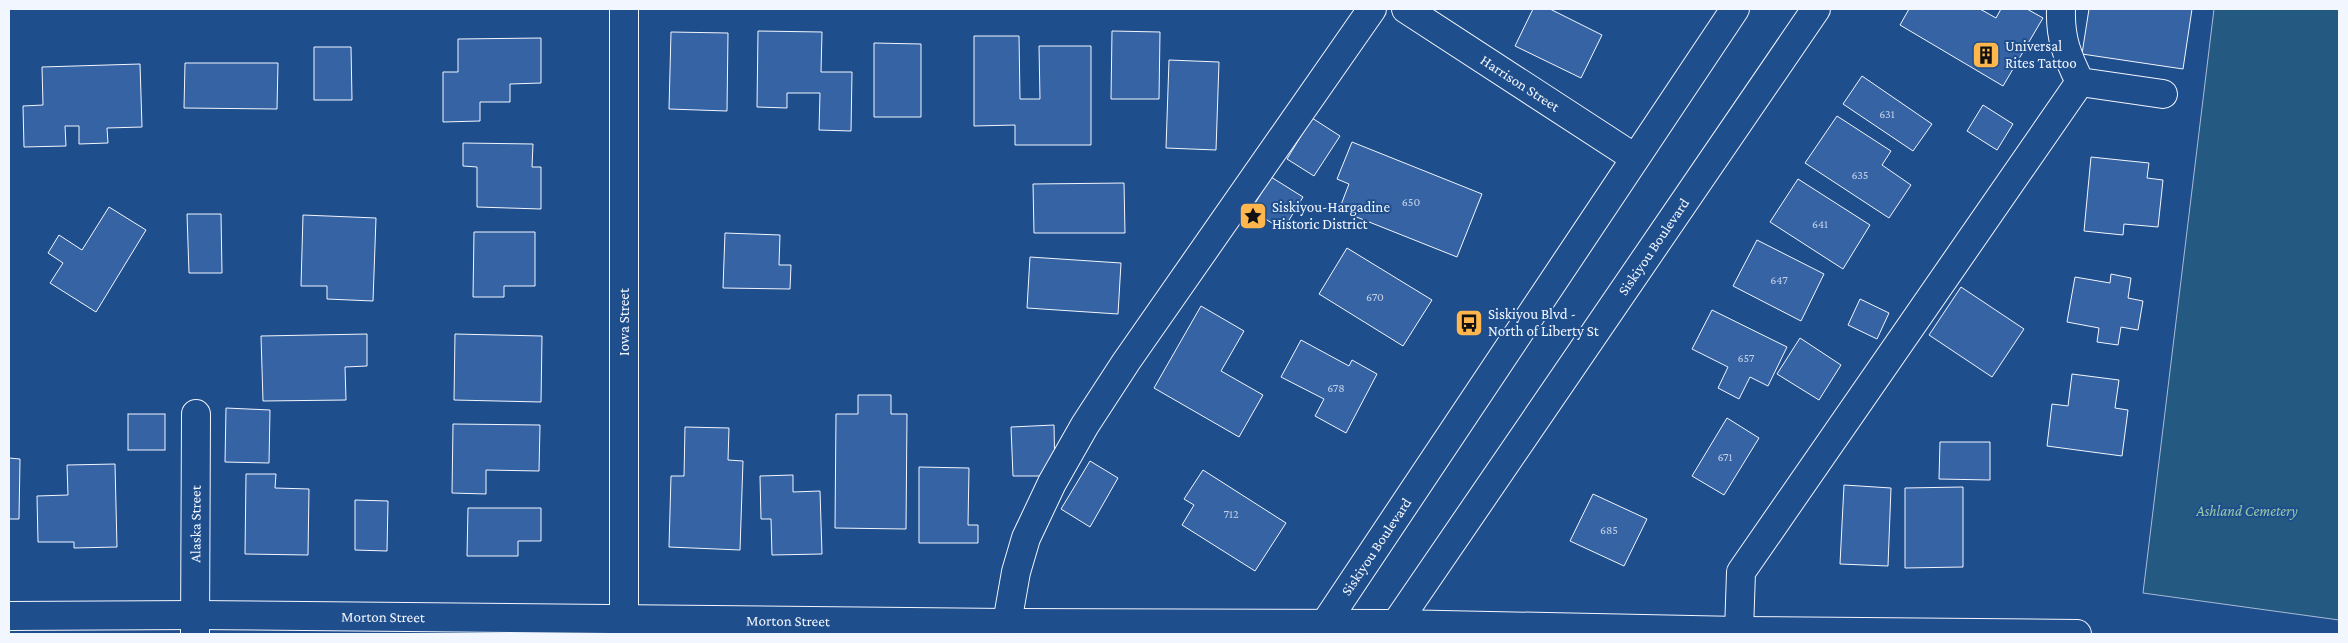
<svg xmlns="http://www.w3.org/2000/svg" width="2348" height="643" font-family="'Crimson Pro',serif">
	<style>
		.green { fill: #245a82; stroke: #a8bbd7 }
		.building { fill: #3563a3; stroke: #f2f6ff }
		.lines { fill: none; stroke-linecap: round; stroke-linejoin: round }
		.minor-casing { stroke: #f2f6ff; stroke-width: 30 }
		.major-casing { stroke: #f2f6ff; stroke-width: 30 }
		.minor { stroke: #1f4e8c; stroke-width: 28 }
		.major { stroke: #1f4e8c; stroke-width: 28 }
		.labels { text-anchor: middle; stroke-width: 4; stroke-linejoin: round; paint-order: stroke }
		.number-label { font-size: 12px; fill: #c3d1e8 }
		.poi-label { font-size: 15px; fill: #f2f6ff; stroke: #1f4e8c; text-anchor: start }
		.street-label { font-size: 15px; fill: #f2f6ff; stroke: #1f4e8c }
		.park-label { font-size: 15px; font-style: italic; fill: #97c8a6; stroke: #1f4e8c }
	</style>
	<rect width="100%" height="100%" fill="#1f4e8c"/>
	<!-- green -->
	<polygon class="green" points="2214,9 2339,9 2339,620 2143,593"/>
	<!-- building -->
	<g class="building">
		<polygon points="1533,9 1550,9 1602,35 1581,78 1515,46"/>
		<polygon points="1909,9 1980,9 1996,18 2001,9 2027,9 2043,18 2003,86 1900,25"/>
		<polygon points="2089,9 2192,9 2183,69 2082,54"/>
		<polygon points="758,31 822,32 821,72 852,72 851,131 819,130 820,93 787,93 787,108 757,107"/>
		<polygon points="1112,31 1160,32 1159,99 1111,99"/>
		<polygon points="671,32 728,33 727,111 669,109"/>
		<polygon points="974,36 1019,36 1020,99 1040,99 1039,46 1091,46 1091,145 1015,145 1015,125 974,126"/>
		<polygon points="541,38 541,83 510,84 510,102 480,102 480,121 443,122 443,72 458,72 458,39"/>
		<polygon points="874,43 921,44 921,117 874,117"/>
		<polygon points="314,47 351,47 352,100 314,100"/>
		<polygon points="1169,60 1219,62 1216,150 1166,148"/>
		<polygon points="185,63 278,63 277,109 184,108"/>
		<polygon points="140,64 142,127 107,128 108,143 79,144 79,126 65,126 66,146 24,147 23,106 43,105 42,67"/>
		<polygon points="1862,76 1932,124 1913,151 1843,104"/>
		<polygon points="1983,105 2013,124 1997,150 1967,131"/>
		<polygon points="1837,116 1891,151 1882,165 1911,185 1889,218 1805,163"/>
		<polygon points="1312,118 1340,136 1314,176 1287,159"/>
		<polygon points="1352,142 1482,194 1457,257 1339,210 1349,184 1337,179"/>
		<polygon points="463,143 533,144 532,167 541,167 541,209 477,207 477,167 463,166"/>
		<polygon points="2091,157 2149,163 2147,178 2163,180 2158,227 2124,224 2123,235 2084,231"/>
		<polygon points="1271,177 1303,197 1283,230 1251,210"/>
		<polygon points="1798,179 1870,225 1843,269 1770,222"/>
		<polygon points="1124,183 1125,233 1034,233 1033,184"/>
		<polygon points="109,207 146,230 96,312 50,283 63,263 48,253 59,235 82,250"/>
		<polygon points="187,214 221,214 222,273 189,273"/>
		<polygon points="303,215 376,218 373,301 327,299 327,286 301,286"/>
		<polygon points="474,232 535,232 535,286 504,286 504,297 473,297"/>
		<polygon points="725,233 780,235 779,265 791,265 790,289 723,288"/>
		<polygon points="1757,240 1824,274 1801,321 1733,286"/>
		<polygon points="1347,248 1432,300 1403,346 1319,294"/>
		<polygon points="1030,257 1121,263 1118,314 1027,308"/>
		<polygon points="2111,274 2131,278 2128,298 2143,301 2138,330 2121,327 2118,345 2097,342 2099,328 2067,322 2075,277 2110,283"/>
		<polygon points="1961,287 2024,329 1992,377 1929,335"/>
		<polygon points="1860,299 1889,313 1877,339 1848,325"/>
		<polygon points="1201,306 1244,331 1221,371 1263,395 1239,437 1154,388"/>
		<polygon points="1712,310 1787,347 1768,386 1750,377 1739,399 1718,388 1728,367 1692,349"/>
		<polygon points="367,334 367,366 345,367 346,400 263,401 261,336"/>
		<polygon points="455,334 542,336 541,402 454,400"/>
		<polygon points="1800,338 1841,365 1819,400 1777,374"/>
		<polygon points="1301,340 1349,366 1352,360 1377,374 1346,433 1315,416 1324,399 1281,377"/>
		<polygon points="2072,374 2119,380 2115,408 2128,410 2122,456 2047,446 2052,404 2068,406"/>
		<polygon points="858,395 891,395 891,414 907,414 906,529 835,528 836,414 858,414"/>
		<polygon points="226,408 270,410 269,463 225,462"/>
		<rect x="128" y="414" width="37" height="36"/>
		<polygon points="1727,418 1759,438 1724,495 1692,476"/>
		<polygon points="453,424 540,425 539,471 486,470 486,494 452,493"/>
		<polygon points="1054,425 1055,476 1013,476 1011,427"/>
		<polygon points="685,427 729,428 728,460 743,461 740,550 669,547 671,476 684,476"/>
		<polygon points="1940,442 1990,442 1990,480 1939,479"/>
		<polygon points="9,458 20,459 19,519 9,519"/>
		<polygon points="1090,461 1118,478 1090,527 1061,509"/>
		<polygon points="115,464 117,547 74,548 74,542 38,542 37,496 68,495 67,465"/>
		<polygon points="919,467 969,468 968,525 978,525 978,543 919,543"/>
		<polygon points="1203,470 1286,523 1255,571 1182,525 1194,505 1184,499"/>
		<polygon points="246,474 276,474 275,488 309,489 308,555 245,554"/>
		<polygon points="793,475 793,492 820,491 822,554 772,555 771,519 761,519 760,476"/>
		<polygon points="1844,485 1891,488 1888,566 1840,564"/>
		<polygon points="1963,487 1963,567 1905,568 1905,488"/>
		<polygon points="1593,494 1647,519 1624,566 1570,541"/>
		<polygon points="355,500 388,501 387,551 355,550"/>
		<polygon points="468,508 541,508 541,541 518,541 518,556 467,556"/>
	</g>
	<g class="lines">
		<!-- minor casing -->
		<g class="minor-casing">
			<g id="minor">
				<path id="s1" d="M1406,9L1635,158"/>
				<path d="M2061,9C2060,38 2067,56 2080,82L2163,94"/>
				<path id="s2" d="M9,616L195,615L1007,623L1395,624L1739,631L2077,634"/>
				<polyline points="1007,623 1016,572 1026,538 1052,483 1085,425 1126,362 1372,9"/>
				<polyline points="1739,631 1741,572 2080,82"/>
				<path id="s3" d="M195,634L196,414"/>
				<polyline points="624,634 624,9"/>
			</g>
		</g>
		<!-- major casing -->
		<g class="major-casing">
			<g id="major">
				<path id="s4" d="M1318,634L1735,9"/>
				<path id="s5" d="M1389,634L1816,9"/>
			</g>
		</g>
		<!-- minor -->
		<use href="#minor" class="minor"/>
		<!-- major -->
		<use href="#major" class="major"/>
	</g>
	<!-- icons -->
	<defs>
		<g id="building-square" transform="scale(1.4375)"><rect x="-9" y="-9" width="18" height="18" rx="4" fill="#ffb74d" stroke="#1f4e8c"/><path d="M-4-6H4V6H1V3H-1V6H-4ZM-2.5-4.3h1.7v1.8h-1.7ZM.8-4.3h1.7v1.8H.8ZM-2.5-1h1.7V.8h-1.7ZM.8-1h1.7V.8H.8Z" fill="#111"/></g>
		<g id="sight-square" transform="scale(1.4375)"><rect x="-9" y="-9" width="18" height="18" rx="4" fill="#ffb74d" stroke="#1f4e8c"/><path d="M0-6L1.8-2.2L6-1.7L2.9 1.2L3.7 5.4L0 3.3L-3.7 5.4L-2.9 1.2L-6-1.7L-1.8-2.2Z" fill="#111"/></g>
		<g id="bus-square" transform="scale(1.4375)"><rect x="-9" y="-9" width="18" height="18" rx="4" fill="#ffb74d" stroke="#1f4e8c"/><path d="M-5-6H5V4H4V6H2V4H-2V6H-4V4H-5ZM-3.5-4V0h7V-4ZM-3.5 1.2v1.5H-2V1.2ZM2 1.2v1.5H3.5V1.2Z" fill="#111"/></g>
	</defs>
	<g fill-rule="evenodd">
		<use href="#building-square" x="1986" y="55"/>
		<use href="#sight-square" x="1253" y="216"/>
		<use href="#bus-square" x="1469" y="323"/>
	</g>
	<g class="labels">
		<!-- number labels -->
		<g class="number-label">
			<text x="1887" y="118">631</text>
			<text x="1860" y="179">635</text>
			<text x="1411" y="206">650</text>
			<text x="1820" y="228">641</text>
			<text x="1779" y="284">647</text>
			<text x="1375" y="301">670</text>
			<text x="1746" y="362">657</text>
			<text x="1336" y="392">678</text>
			<text x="1725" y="461">671</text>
			<text x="1231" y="518">712</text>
			<text x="1609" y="534">685</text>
		</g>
		<!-- poi labels -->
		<g class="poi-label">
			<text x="2005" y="51">Universal<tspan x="2005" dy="17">Rites Tattoo</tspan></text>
			<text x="1272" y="212">Siskiyou-Hargadine<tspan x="1272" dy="17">Historic District</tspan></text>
			<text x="1488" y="319">Siskiyou Blvd -<tspan x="1488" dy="17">North of Liberty St</tspan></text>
		</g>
		<!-- street labels -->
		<g class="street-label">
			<text dy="5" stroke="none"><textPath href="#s1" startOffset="136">Harrison Street</textPath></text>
			<text dy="5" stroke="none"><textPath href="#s5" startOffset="469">Siskiyou Boulevard</textPath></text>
			<text transform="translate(624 322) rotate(-90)" y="5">Iowa Street</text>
			<text dy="5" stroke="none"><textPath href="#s3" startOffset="110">Alaska Street</textPath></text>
			<text dy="5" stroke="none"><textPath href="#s4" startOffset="105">Siskiyou Boulevard</textPath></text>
			<text dy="5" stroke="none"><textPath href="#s2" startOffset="374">Morton Street</textPath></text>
			<text dy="5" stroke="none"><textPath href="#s2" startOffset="779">Morton Street</textPath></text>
		</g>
		<!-- park labels -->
		<g class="park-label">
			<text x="2247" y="516">Ashland Cemetery</text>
		</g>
	</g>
	<!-- border -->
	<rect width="2348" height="643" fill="none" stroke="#f2f6ff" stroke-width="20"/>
</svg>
